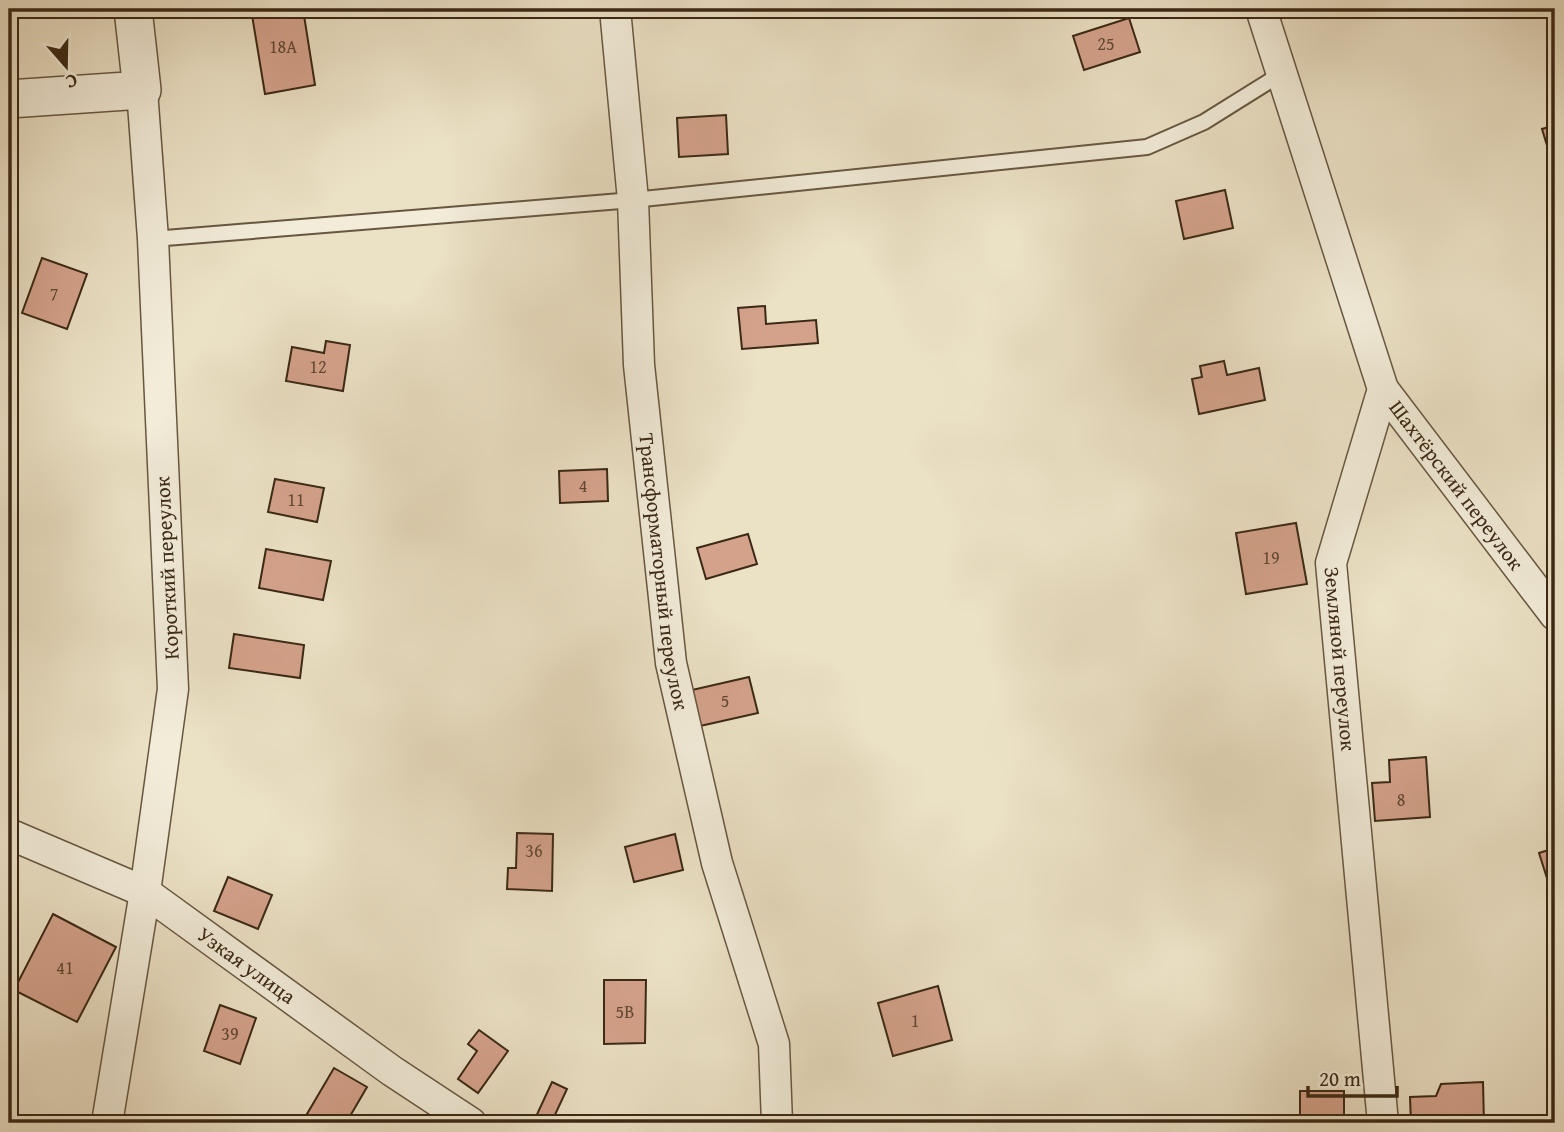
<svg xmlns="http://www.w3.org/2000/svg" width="1564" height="1132" font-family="'Gentium Book Plus',serif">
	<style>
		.building { fill: #d4a28b; stroke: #3b2915; stroke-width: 2 }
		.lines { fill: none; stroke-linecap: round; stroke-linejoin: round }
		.service-casing { stroke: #675741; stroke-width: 18 }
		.minor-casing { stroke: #675741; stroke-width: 33 }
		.tertiary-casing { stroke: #675741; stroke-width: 40 }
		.service { stroke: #f2ecd9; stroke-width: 14 }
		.minor { stroke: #f2ecd9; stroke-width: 30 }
		.tertiary { stroke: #f2ecd9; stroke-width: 37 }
		.labels { text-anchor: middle; stroke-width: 6; stroke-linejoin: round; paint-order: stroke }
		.number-label { font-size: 18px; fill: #614732 }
		.street-label { font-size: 21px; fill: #3b2915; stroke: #f2ecd9 }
	</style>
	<rect width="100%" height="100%" fill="#ebe1c5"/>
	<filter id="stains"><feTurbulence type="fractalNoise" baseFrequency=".00286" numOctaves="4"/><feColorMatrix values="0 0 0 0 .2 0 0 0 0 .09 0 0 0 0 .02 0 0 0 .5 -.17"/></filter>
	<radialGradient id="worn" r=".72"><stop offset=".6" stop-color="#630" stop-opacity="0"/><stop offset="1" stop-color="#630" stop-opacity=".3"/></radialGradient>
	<!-- building -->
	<g class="building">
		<polygon points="251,9 303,9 315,85 265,94"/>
		<polygon points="1129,18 1140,52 1084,70 1073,36"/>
		<polygon points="726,115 728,154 679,157 677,118"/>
		<polygon points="1555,125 1555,172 1542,129"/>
		<polygon points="1225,190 1233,228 1184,239 1176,201"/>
		<polygon points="42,258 87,274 67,329 22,313"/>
		<polygon points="765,306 766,324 816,320 818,343 742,349 738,308"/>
		<polygon points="326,341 350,345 343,391 286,381 292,347 324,353"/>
		<polygon points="1224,361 1227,375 1259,368 1265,400 1199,414 1192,379 1202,377 1200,366"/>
		<polygon points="607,469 608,501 560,503 559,471"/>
		<polygon points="275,479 324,488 317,522 268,512"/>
		<polygon points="1296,523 1307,584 1246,594 1236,533"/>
		<polygon points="748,534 757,564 706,579 697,548"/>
		<polygon points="266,549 331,561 323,600 259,588"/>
		<polygon points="234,634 304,645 300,678 229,668"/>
		<polygon points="749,677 758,713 700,726 692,690"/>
		<polygon points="1426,757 1430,817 1375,821 1372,783 1390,782 1389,760"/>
		<polygon points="517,833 553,834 552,891 507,889 508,868 516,868"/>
		<polygon points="675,834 683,870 634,882 625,847"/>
		<polygon points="1555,848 1555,896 1553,897 1539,853"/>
		<polygon points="228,877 272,895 258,929 214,911"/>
		<polygon points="53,914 116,947 77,1022 14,990"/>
		<polygon points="604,980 646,980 645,1043 604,1044"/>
		<polygon points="938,986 952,1040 893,1056 878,1003"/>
		<polygon points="220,1005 256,1018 240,1064 204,1051"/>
		<polygon points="479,1030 508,1051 478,1093 458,1079 477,1051 468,1044"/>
		<polygon points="334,1068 367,1087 346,1123 323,1123 307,1114"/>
		<polygon points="552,1082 567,1089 553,1119 562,1123 533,1123"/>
		<polygon points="1483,1082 1484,1123 1411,1123 1410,1097 1436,1096 1441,1084"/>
		<rect x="1300" y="1091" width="44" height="32"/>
		<polygon points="414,1117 425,1123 410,1123"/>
	</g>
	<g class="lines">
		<!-- service casing -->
		<g class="service-casing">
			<polyline id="service" points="153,239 633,200 1147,147 1204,122 1281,74"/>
		</g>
		<!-- minor casing -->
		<g class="minor-casing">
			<g id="minor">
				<path id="s1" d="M615,9L633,200L639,365L671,663L717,863L774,1044L777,1123"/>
				<path id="s2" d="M1261,9L1383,389L1331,563L1383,1123"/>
				<path id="s3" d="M1383,389L1555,615"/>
				<path id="s4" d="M9,834L145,892L392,1071L471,1123"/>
				<polyline points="107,1123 145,892 173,689 153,239 142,90"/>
			</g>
		</g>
		<!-- tertiary casing -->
		<g class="tertiary-casing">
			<polyline id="tertiary" points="9,99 142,90 133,9"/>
		</g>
		<!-- service -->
		<use href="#service" class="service"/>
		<!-- minor -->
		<use href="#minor" class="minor"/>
		<!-- tertiary -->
		<use href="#tertiary" class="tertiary"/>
	</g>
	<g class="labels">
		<!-- number labels -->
		<g class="number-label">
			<text x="1106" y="50">25</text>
			<text x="283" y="53">18А</text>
			<text x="54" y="300">7</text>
			<text x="318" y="373">12</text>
			<text x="583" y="492">4</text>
			<text x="296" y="506">11</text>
			<text x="1271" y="564">19</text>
			<text x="725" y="707">5</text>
			<text x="1401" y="806">8</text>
			<text x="534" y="857">36</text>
			<text x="65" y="974">41</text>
			<text x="625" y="1018">5В</text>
			<text x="915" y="1027">1</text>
			<text x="230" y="1040">39</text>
		</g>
		<!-- street labels -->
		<g class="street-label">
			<text dy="7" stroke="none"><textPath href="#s3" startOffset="121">Шахтёрский переулок</textPath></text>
			<text transform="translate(167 568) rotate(-93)" y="7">Короткий переулок</text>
			<text dy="7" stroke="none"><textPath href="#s1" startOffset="565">Трансформаторный переулок</textPath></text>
			<text dy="7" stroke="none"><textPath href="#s2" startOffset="677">Земляной переулок</textPath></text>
			<text dy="7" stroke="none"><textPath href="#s4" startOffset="273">Узкая улица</textPath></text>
		</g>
	</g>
	<!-- margin -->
	<rect width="1564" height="1132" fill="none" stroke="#ebe1c5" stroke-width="35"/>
	<rect x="10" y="10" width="1543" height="1111" fill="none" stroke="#3b2915" stroke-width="3.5"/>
	<rect x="18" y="18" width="1529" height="1097" fill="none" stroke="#3b2915" stroke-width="2"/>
	<!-- north arrow -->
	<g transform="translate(66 66) rotate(160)" stroke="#f2ecd9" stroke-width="5" paint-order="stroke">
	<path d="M0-5L12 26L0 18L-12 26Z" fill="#3b2915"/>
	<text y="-10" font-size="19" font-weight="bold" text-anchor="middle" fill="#3b2915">С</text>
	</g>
	<!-- scale -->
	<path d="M1308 1086v10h89v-10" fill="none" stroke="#3b2915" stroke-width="3.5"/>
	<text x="1319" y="1086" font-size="21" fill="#3b2915" stroke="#f2ecd9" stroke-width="5" paint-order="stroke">20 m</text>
	<rect width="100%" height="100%" filter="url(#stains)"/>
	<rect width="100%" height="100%" fill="url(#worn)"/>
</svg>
